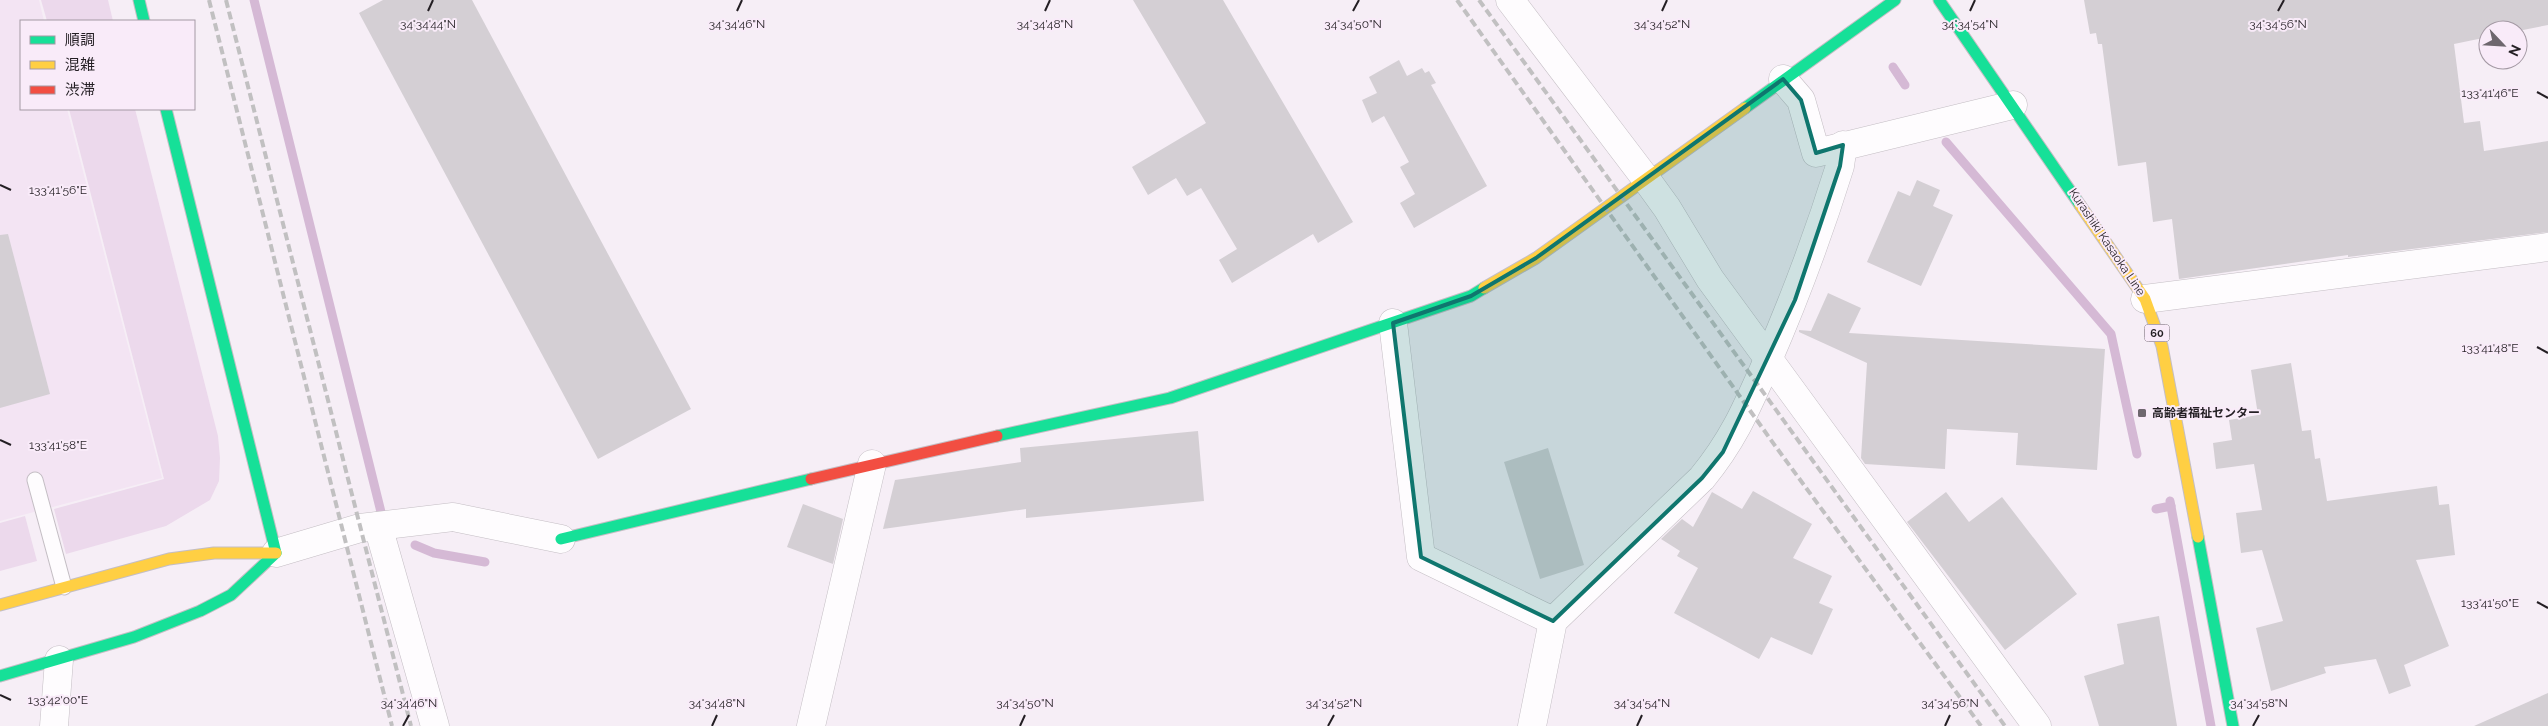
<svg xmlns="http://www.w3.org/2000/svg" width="2548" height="726" font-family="Raleway,'Noto Sans JP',sans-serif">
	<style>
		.built { fill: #f3e4f3 }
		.green { fill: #ecd9ec }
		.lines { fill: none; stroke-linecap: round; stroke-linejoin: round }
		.stream { stroke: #d5b9d5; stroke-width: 9 }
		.building { fill: #d4cfd4 }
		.lane-casing { stroke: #c4bec4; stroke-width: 17 }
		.street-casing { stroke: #c4bec4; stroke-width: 29 }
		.fast-casing { stroke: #c4bec4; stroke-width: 13 }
		.slow-casing { stroke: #c4bec4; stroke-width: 13 }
		.jam-casing { stroke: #c4bec4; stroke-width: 13 }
		.lane { stroke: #fefcfe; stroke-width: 15 }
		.street { stroke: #fefcfe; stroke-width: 28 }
		.fast { stroke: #16e098; stroke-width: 11 }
		.slow { stroke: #ffcf43; stroke-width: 11 }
		.jam { stroke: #f24e42; stroke-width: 11 }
		.rail { stroke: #c1c0c1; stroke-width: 4; stroke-dasharray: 8 4; stroke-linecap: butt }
		.marked { fill: #0f766e; fill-opacity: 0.2; stroke: #0f766e; stroke-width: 4; stroke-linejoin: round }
		.ticks { fill: none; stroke: #241f24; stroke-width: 2 }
		.poi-dot { fill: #6e676e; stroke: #f9ebf9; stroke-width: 2 }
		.labels { text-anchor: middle; stroke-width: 4; stroke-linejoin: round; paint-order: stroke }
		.shield { fill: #f9ebf9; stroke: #645c64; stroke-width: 1 }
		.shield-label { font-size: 11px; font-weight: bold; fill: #241f24 }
		.street-label { font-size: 12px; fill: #241f24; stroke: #f9ebf9 }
		.poi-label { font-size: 12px; font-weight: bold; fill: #241f24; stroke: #f9ebf9; text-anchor: start }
		.ticks-label { font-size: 12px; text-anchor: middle; fill: #241f24; stroke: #f9ebf9; stroke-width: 4; stroke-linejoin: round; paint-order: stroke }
	</style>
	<rect width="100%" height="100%" fill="#f6eef6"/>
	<!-- built -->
	<polygon class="built" points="0,0 39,0 44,21 21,21 21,109 67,109 162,478 0,521"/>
	<!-- green -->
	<g class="green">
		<polygon points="41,0 108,0 113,21 47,21"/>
		<polygon points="69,109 135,109 218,436 220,458 219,481 210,500 166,526 66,554 54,509 164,479"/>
		<polygon points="25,516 37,561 0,571 0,523"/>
	</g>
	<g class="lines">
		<!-- stream -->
		<g class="stream">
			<polyline points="254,0 381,512"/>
			<polyline points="1893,67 1905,85"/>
			<polyline points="1946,142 2111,334 2137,454"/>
			<polyline points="2170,501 2211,726"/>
			<polyline points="2156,509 2171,506"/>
			<polyline points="415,545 434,553 485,562"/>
		</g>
	</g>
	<!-- building -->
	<g class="building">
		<polygon points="383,0 472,0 691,409 598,459 359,13"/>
		<polygon points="1133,0 1223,0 1353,222 1318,243 1313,234 1232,283 1219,260 1237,249 1201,188 1187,196 1176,178 1148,195 1132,167 1206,123"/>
		<polygon points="2084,0 2548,0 2548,25 2518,31 2488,30 2488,37 2454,44 2464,123 2480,121 2484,151 2548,141 2548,232 2348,257 2348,255 2179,279 2172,219 2153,222 2146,162 2118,166 2102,44 2098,44 2096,33 2090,34"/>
		<polygon points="1399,60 1407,76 1422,68 1425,73 1429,71 1436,83 1431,85 1487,186 1414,228 1400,203 1415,194 1400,167 1409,162 1384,116 1372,123 1362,100 1377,93 1369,77"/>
		<polygon points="1917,180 1940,190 1933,206 1953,215 1921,286 1867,262 1898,191 1910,196"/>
		<polygon points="8,234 50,394 0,408 0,235"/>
		<polygon points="1828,293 1861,308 1849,333 2105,349 2097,470 2016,465 2018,433 1947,429 1945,469 1865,464 1861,458 1867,363 1799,332 1799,330 1811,331"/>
		<polygon points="2291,363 2302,431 2311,430 2315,459 2320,458 2327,501 2437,486 2439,505 2449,504 2455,555 2416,560 2449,646 2404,665 2411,686 2389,694 2376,659 2324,667 2326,673 2271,691 2256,628 2283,621 2262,550 2241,553 2236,513 2262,510 2254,464 2216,469 2213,443 2232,440 2229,420 2258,415 2251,370"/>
		<polygon points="1198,431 1204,501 1026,518 1026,509 883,529 895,480 1021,462 1020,448"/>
		<polygon points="1548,448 1584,565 1540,579 1504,462"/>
		<polygon points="1753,491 1812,524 1793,558 1832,576 1819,603 1833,609 1812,655 1771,637 1759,659 1674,613 1698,568 1677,556 1680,551 1661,539 1682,519 1693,527 1712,492 1742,509"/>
		<polygon points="1946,492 1969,522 2002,497 2077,594 2005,650 1907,522"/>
		<polygon points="803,504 843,519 833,564 787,547"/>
		<polygon points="2159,616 2177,726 2099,726 2084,676 2124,664 2117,624"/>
		<polygon points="2548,693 2548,726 2474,726"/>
	</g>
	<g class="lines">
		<!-- lane casing -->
		<g class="lane-casing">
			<polyline id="lane" points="35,480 64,587"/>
		</g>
		<!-- street casing -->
		<g class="street-casing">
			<g id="street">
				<polyline points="1510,0 1646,179 1667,208 1710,279 2037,726"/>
				<polyline points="1783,79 1801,100 1816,153 2013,105"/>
				<polyline points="2145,299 2548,247"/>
				<polyline points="1393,323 1421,557 1553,621"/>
				<polyline points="378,526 435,726"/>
				<polyline points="276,553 360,528 453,517 561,539"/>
				<polyline points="54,726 59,660"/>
				<polyline points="811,726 872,464"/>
				<path d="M1532,726L1553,621L1702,478C1734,439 1747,407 1767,362C1795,298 1819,233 1840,166L1843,145"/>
			</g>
		</g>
		<!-- fast casing -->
		<g class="fast-casing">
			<g id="fast">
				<polyline points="139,0 144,21"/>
				<polyline points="1939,0 2080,205"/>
				<polyline points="1745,108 1895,0"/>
				<polyline points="166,109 276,553"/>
				<polyline points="997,436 1170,398 1471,296 1484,288"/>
				<polyline points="2198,537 2233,726"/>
				<polyline points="561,539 811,479"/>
				<polyline points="0,676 134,637 200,611 231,595 276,553"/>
			</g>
		</g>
		<!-- slow casing -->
		<g class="slow-casing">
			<g id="slow">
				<polyline points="2080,205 2145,299 2162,346 2198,537"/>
				<polyline points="1484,288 1536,258 1745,108"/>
				<polyline points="0,605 169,559 214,553 276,553"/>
			</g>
		</g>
		<!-- jam casing -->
		<g class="jam-casing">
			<polyline id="jam" points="811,479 997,436"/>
		</g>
		<!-- lane -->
		<use href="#lane" class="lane"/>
		<!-- street -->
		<use href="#street" class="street"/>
		<!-- fast -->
		<use href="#fast" class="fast"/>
		<!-- slow -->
		<use href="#slow" class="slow"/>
		<!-- jam -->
		<use href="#jam" class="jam"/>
		<!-- rail -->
		<g class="rail">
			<polyline points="209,0 392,726"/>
			<polyline points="226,0 411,726"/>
			<polyline points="1457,0 1776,447 1981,726"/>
			<polyline points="1479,0 2005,726"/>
		</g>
	</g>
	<!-- marked area -->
	<path class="marked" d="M1783,79L1801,100L1816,153L1843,145L1840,166L1795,300L1723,452L1702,478L1553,621L1421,557L1393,323L1471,296L1536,258Z"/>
	<!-- ticks -->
	<path class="ticks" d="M428,11L433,0M737,11L742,0M1045,11L1050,0M1353,11L1359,0M1662,11L1667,0M1970,11L1975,0M2278,11L2284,0M2537,92L2548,98M0,185L11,190M2537,347L2548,353M0,440L11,445M2537,602L2548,608M0,695L11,700M403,726L409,715M712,726L717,715M1020,726L1025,715M1328,726L1334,715M1637,726L1642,715M1945,726L1950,715M2253,726L2259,715"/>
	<!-- markers -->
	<rect class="poi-dot" x="2137" y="408" width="10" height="10" rx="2.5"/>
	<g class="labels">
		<!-- shield labels -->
		<rect class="shield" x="2144.5" y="324.5" width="25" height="17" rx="4"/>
		<g class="shield-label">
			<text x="2157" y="337">60</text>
		</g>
		<!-- street labels -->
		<g class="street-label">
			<text transform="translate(2107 242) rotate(56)" y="4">Kurashiki Kasaoka Line</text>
		</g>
		<!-- poi labels -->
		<g class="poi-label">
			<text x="2152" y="417">高齢者福祉センター</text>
		</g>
	</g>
	<g class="ticks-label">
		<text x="428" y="28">34°34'44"N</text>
		<text x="737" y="28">34°34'46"N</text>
		<text x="1045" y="28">34°34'48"N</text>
		<text x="1353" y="28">34°34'50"N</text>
		<text x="1662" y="28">34°34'52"N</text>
		<text x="1970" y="28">34°34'54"N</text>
		<text x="2278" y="28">34°34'56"N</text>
		<text x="2490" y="97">133°41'46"E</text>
		<text x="58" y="194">133°41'56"E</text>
		<text x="2490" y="352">133°41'48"E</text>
		<text x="58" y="449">133°41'58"E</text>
		<text x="2490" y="607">133°41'50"E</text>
		<text x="58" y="704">133°42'00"E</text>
		<text x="409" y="707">34°34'46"N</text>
		<text x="717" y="707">34°34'48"N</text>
		<text x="1025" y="707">34°34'50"N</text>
		<text x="1334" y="707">34°34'52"N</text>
		<text x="1642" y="707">34°34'54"N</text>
		<text x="1950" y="707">34°34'56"N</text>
		<text x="2259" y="707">34°34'58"N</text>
	</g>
	<!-- legend -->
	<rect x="20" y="20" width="175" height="90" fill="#f9ebf9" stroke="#a499a4"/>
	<rect x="30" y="36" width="25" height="8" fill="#16e098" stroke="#a499a4"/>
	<text x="65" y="45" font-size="15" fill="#241f24">順調</text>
	<rect x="30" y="61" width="25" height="8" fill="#ffcf43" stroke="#a499a4"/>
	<text x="65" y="70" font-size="15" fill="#241f24">混雑</text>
	<rect x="30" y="86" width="25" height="8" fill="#f24e42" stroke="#a499a4"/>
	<text x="65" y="95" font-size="15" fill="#241f24">渋滞</text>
	<!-- north arrow -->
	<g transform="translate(2503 45) rotate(115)"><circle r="24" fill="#f9ebf9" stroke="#a499a4"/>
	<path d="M0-4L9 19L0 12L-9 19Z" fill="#6e676e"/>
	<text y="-8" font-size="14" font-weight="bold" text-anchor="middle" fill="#241f24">N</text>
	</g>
</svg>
